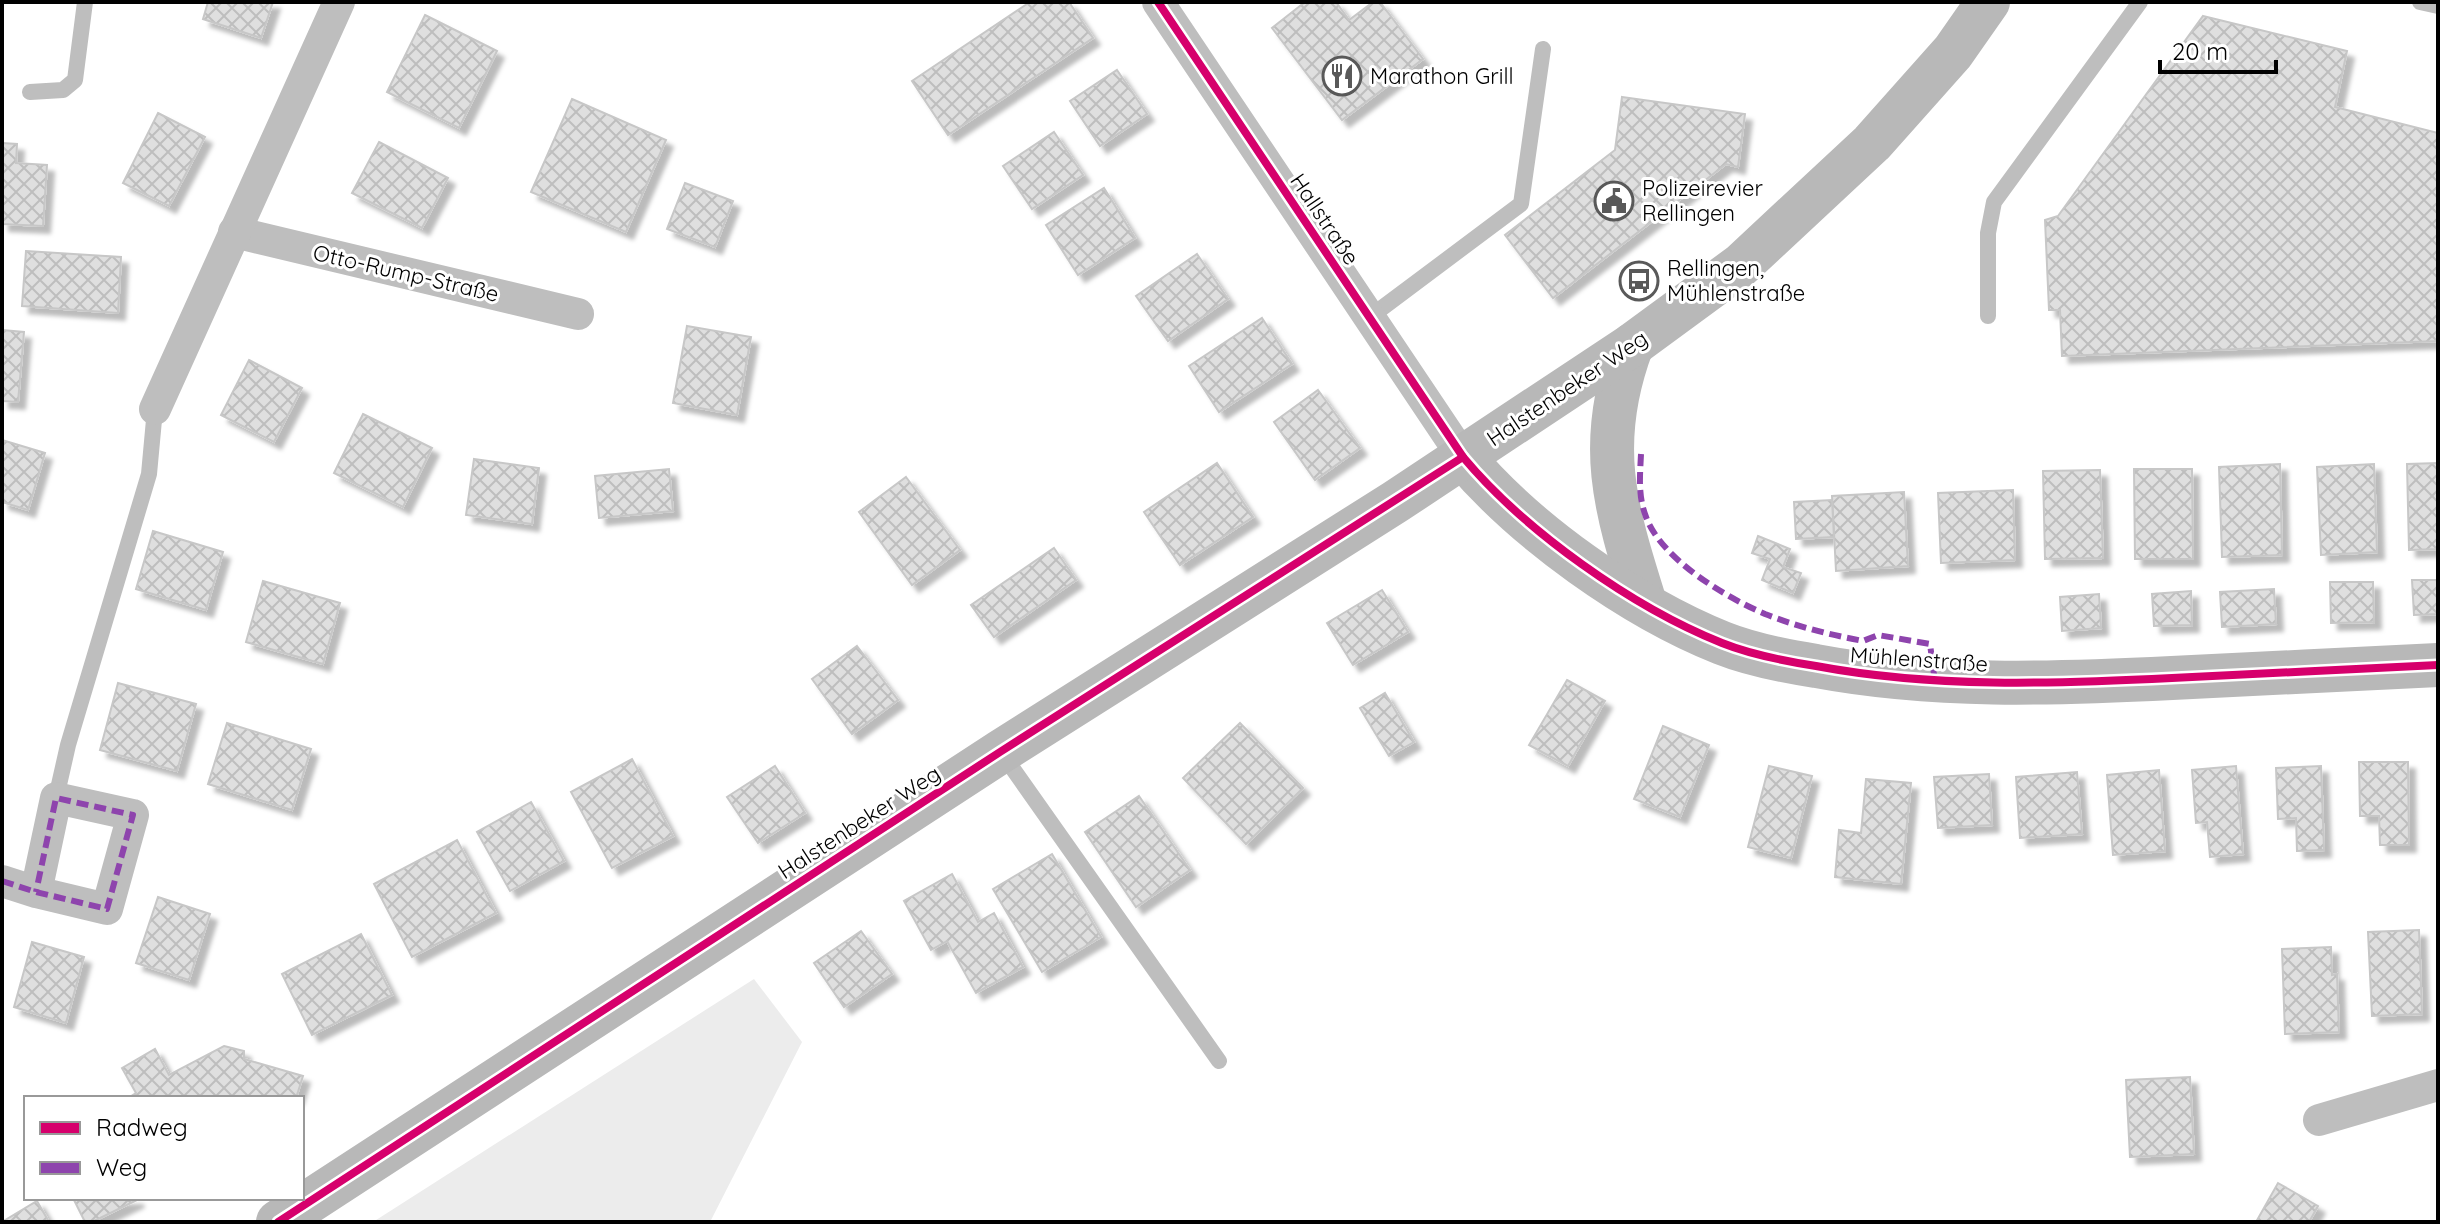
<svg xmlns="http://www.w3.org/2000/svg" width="2440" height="1224" font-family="Quicksand,sans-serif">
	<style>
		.green { fill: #ececec }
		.building { fill: url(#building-cross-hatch); stroke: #c7c7c7; stroke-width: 2; filter: url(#shadow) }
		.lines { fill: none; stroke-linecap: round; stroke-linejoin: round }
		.lane { stroke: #bebebe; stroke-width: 16 }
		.street { stroke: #bebebe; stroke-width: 32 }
		.secondary { stroke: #b8b8b8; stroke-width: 44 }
		.quiet { stroke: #8e44ad; stroke-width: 6; stroke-dasharray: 12 6; stroke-linecap: butt }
		.cycleway-casing { stroke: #fff; stroke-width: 13 }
		.cycleway { stroke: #d6006c; stroke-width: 8 }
		.labels { text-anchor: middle; stroke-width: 6; stroke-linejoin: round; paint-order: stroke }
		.poi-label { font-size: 22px; fill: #000; stroke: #fff; text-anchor: start }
		.street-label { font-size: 22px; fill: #000; stroke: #fff }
	</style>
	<defs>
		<pattern id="building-cross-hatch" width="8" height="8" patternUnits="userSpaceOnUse" patternTransform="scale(2)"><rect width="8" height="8" fill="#dfdfdf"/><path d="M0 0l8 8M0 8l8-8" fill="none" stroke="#bebebe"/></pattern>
		<filter id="shadow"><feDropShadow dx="7" dy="7" stdDeviation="2" flood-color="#0004"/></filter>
	</defs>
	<rect width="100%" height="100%" fill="#fff"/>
	<!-- green -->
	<polygon class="green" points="754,979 802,1042 710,1222 373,1222"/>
	<!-- building -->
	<g class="building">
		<polygon points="208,2 273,2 261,38 203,19"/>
		<polygon points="1030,2 1069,2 1093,38 948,135 912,81"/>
		<polygon points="1305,2 1336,2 1349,20 1373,2 1380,2 1423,59 1342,120 1272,28"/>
		<polygon points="425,15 497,51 459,128 387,92"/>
		<polygon points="2203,16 2347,51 2335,107 2438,133 2438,341 2062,356 2060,310 2049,310 2045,220 2058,216"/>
		<polygon points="1117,70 1147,114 1100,146 1070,101"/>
		<polygon points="1622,97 1745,114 1738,167 1726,164 1553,298 1505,235 1615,150"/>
		<polygon points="572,99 666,140 626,232 531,192"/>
		<polygon points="158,113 205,137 169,206 123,183"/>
		<polygon points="1054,132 1083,175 1032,209 1003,166"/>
		<polygon points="379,142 448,178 422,228 352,193"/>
		<polygon points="2,143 17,144 16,163 47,165 43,226 2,224"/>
		<polygon points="685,183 733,201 715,247 667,229"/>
		<polygon points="1104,188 1135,238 1078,275 1046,225"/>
		<polygon points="26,251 121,257 118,313 22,306"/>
		<polygon points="1197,254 1228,299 1168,341 1136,296"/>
		<polygon points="1262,318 1292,364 1219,412 1189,366"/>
		<polygon points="687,326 751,337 737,415 673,403"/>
		<polygon points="2,330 24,332 18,402 2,401"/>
		<polygon points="249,360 302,388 274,442 221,415"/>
		<polygon points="1318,390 1360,448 1315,480 1274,422"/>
		<polygon points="363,414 432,448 403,507 334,473"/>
		<polygon points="2,440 45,453 28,510 2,502"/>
		<polygon points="474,459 539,468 532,524 466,515"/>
		<polygon points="1217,463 1253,517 1180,565 1144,512"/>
		<polygon points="2438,463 2438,549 2409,550 2407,464"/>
		<polygon points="2280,464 2282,555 2222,557 2219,467"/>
		<polygon points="2374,464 2377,552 2321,555 2317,467"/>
		<polygon points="669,469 673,511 599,518 595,476"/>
		<polygon points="2134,469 2192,469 2193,559 2135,559"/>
		<polygon points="2100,470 2103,558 2045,559 2043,471"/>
		<polygon points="906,477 960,550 912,585 859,512"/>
		<polygon points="2013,490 2015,560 1941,563 1938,493"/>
		<polygon points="1904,492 1908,566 1836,571 1832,496"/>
		<polygon points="1832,500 1834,537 1796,539 1794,502"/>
		<polygon points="153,531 223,552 206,610 136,589"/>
		<polygon points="1758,536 1790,549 1783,567 1801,573 1793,593 1762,580 1770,559 1752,553"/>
		<polygon points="1054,548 1076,580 994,637 971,605"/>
		<polygon points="2412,580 2438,580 2438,614 2414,615"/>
		<polygon points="263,581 340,603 323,664 246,642"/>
		<polygon points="2330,582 2373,582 2374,622 2331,623"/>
		<polygon points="2274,589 2276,624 2222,627 2220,592"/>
		<polygon points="1382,590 1408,632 1353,665 1327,623"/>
		<polygon points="2191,591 2192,625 2154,626 2152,594"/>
		<polygon points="2099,594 2101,628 2062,631 2060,597"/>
		<polygon points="857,646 898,700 852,734 812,679"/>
		<polygon points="1567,680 1605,701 1568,766 1529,745"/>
		<polygon points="118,683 196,704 177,771 100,750"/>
		<polygon points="1385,693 1414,742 1389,756 1360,708"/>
		<polygon points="227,723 311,749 292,810 208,784"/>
		<polygon points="1240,723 1303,788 1246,844 1183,778"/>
		<polygon points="1663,726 1709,745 1680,817 1634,799"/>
		<polygon points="632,759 673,836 612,868 571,792"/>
		<polygon points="2359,762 2408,762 2409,845 2380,845 2379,816 2360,816"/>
		<polygon points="775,766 805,813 758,843 727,797"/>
		<polygon points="1769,766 1812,776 1791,858 1748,847"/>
		<polygon points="2236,766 2243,854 2210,857 2207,822 2196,823 2192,770"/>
		<polygon points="2321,766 2324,850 2297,851 2296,818 2278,819 2276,768"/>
		<polygon points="2159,770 2165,851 2113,855 2107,775"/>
		<polygon points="2077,772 2082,834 2020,838 2016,777"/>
		<polygon points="1989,774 1992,825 1938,828 1934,777"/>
		<polygon points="1866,779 1911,783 1901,884 1835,877 1839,830 1861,833"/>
		<polygon points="1139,796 1190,870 1136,907 1085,832"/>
		<polygon points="531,802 564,861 510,891 477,832"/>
		<polygon points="457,840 496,913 412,957 374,884"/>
		<polygon points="1052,854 1101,937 1042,972 993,889"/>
		<polygon points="952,874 978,922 994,913 1023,967 976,993 947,941 931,950 904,901"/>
		<polygon points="158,897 210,914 189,980 136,963"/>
		<polygon points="2419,930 2422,1014 2372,1016 2368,932"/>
		<polygon points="861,931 892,974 844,1007 814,963"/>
		<polygon points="361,934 392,995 312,1035 282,974"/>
		<polygon points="32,942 84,957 66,1023 14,1007"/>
		<polygon points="2331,947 2332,975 2337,974 2339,1032 2285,1034 2282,949"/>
		<polygon points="224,1046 244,1051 244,1059 303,1076 296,1098 128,1098 136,1093 122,1068 155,1049 169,1075"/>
		<polygon points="2190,1077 2194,1154 2130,1157 2126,1080"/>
		<polygon points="2278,1183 2318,1206 2309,1222 2256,1222"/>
		<polygon points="73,1198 136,1198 137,1200 92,1222 85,1222"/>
		<polygon points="37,1201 49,1222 2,1222"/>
	</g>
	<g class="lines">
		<!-- lane -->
		<g class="lane">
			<polyline points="2420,2 2438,6"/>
			<polyline points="30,92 63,90 75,80 85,2"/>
			<polyline points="1988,316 1988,233 1994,202 2140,2"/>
			<polyline points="1370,317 1521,204 1543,49"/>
			<polyline points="1001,752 1219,1061"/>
			<polyline points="56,798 68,745 149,474 155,409"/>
		</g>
		<!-- street -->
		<g class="street">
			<polyline points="1158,2 1463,457"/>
			<polyline points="234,232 578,314"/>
			<polyline points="155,409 339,2"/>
			<polyline points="2,881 36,892 107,909 133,815 56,798 36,892"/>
			<polyline points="2319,1120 2438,1085"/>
		</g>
		<!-- secondary -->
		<g class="secondary">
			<path d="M1632,345C1595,443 1615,508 1645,603"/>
			<path d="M1463,457C1525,531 1632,607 1722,643C1752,655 1784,661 1816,666C1933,688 2053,684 2172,678C2261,674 2349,669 2438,665"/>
			<polyline points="278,1222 1000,752 1395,502 1632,345 1741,265 1872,143 1953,52 1988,2"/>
		</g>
		<!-- quiet -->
		<g class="quiet">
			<path d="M1641,454C1640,475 1638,494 1645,514C1659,558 1725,597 1765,614C1793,625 1823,633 1853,639L1863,641L1878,635L1930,644L1935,682"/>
			<polyline points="2,881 36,892 107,909 133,815 56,798 36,892"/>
		</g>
		<!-- cycleway casing -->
		<g class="cycleway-casing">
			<g id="cycleway">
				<path d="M1158,2L1463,457C1525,531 1632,607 1722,643C1752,655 1784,661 1816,666C1933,688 2053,684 2172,678C2261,674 2349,669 2438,665"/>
				<polyline points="278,1222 1000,752 1463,457"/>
			</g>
		</g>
		<!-- cycleway -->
		<use href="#cycleway" class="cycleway"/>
	</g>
	<!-- icons -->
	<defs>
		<g id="restaurant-ring" transform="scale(2)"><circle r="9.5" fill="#fff" stroke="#595959" stroke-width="1.5"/><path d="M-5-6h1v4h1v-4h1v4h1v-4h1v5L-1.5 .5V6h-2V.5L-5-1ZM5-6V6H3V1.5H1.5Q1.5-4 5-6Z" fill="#595959"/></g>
		<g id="civic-ring" transform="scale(2)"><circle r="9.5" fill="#fff" stroke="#595959" stroke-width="1.5"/><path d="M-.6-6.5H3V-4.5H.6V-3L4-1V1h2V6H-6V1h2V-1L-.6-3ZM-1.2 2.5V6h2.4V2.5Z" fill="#595959"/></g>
		<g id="bus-ring" transform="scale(2)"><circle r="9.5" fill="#fff" stroke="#595959" stroke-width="1.5"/><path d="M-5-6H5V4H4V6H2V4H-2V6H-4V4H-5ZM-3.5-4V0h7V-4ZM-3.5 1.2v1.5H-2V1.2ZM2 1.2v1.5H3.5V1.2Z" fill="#595959"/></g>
	</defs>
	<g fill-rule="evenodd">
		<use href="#restaurant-ring" x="1342" y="76"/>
		<use href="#civic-ring" x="1614" y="201"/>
		<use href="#bus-ring" x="1639" y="281"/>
	</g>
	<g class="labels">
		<!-- poi labels -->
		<g class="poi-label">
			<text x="1370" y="84">Marathon Grill</text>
			<text x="1642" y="196">Polizeirevier<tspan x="1642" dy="25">Rellingen</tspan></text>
			<text x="1667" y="276">Rellingen,<tspan x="1667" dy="25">Mühlenstraße</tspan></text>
		</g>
		<!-- street labels -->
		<g class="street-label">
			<text transform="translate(1325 219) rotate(56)" y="8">Hallstraße</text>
			<text transform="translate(406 273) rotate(13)" y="8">Otto-Rump-Straße</text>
			<text transform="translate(1567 388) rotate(-34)" y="8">Halstenbeker Weg</text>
			<text transform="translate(1919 659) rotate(4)" y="8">Mühlenstraße</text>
			<text transform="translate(859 822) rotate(-33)" y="8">Halstenbeker Weg</text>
		</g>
	</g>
	<!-- border -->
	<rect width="2440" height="1224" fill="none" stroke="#000000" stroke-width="8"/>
	<!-- legend -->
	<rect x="24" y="1096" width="280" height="104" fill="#ffffff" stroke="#999999" stroke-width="2"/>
	<rect x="40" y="1122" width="40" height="12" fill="#d6006c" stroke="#999999" stroke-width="2"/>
	<text x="96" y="1136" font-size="24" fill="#000000">Radweg</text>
	<rect x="40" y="1162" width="40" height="12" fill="#8e44ad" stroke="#999999" stroke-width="2"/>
	<text x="96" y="1176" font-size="24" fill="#000000">Weg</text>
	<!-- scale -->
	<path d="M2160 60v12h116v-12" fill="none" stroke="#000000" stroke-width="4"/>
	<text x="2172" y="60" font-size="24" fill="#000000" stroke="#ffffff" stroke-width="6" paint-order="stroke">20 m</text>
</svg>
